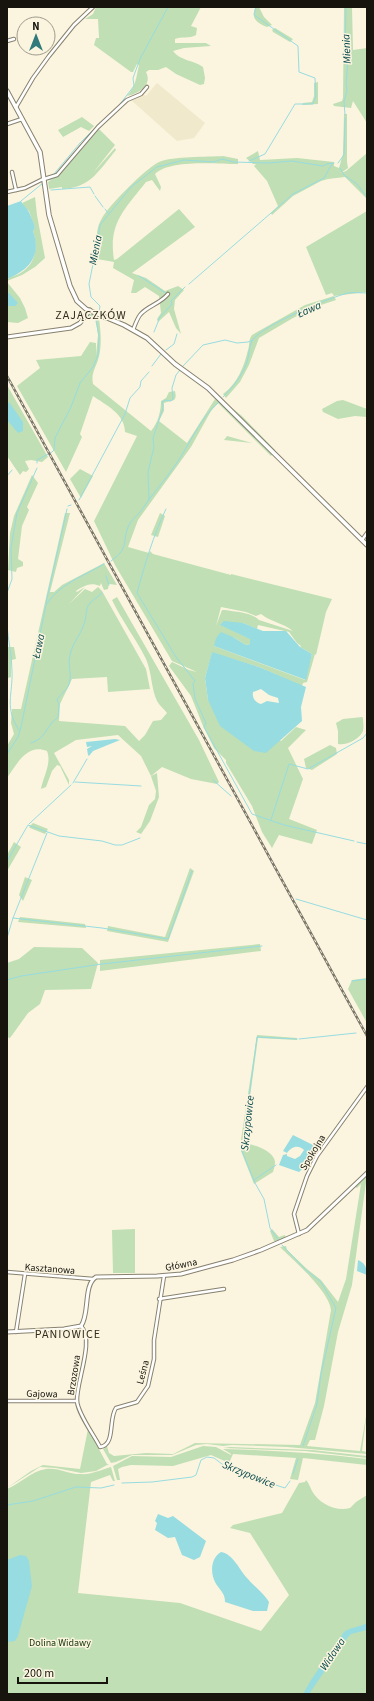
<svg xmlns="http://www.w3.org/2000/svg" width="374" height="1701" font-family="'Source Sans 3',sans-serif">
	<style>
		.built { fill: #f1e9cc }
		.green { fill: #c0dfb4; fill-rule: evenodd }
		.water { fill: #97dce0; fill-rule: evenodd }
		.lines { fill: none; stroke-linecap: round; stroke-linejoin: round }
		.stream { stroke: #97dce0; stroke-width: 1 }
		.minor-casing { stroke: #87816f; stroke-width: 4.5 }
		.tertiary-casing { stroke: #87816f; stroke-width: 5 }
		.secondary-casing { stroke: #87816f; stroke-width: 5.5 }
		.minor { stroke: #fff; stroke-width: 2.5 }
		.tertiary { stroke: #fff; stroke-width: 3 }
		.secondary { stroke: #fff; stroke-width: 3.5 }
		.rail-casing { stroke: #787467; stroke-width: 2.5 }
		.rail { stroke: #fbf5e0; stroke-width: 1; stroke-dasharray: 3; stroke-linecap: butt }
		.labels { text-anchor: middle; stroke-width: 3; stroke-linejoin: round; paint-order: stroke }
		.street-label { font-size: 10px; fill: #16140d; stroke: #fbf5e0 }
		.park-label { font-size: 10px; fill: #153407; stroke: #fbf5e0 }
		.water-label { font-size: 11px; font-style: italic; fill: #05474a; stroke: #fbf5e0 }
		.quarter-label { font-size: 12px; letter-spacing: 1px; fill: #322d1d; stroke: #fbf5e0 }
	</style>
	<rect width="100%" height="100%" fill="#fbf5e0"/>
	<!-- built -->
	<polygon class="built" points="157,83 205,123 194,138 177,141 131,100 143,94 146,96"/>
	<!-- green -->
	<g class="green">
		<path d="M96,7H201L191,26L197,28L196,35C189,39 181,36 175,39V43H206L211,46L184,48L173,51C180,61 194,60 203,67L205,78L204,84L200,85L176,74L166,67L158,70H149L146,72C153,85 138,94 127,96C136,86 136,78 139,65L137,64L133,72H131L94,45L96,38H99L98,19H85L93,14Z"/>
		<path d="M259,7L264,17L272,25L267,27C257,23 251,19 255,8Z"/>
		<polygon points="344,7 352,7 353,50 367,48 367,123 353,101 351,108 334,106 333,104 342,101 343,98"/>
		<polygon points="275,28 293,39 290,42 273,32 272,30"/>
		<polygon points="318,82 318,104 302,105 303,103 312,102 314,96 314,83"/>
		<polygon points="344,114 347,114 347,162 348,168 341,173 346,171 367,153 367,199 345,177 328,179 321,181 293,196 272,215 271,213 278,206 267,181 254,166 256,164 253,164 246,158 258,151 260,160 297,158 334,162 334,166 339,168 343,154"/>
		<polygon points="82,117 94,126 89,131 81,127 63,137 58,130"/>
		<path d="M99,129L115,145L93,173L115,148L116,150C99,170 91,188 62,189V187L49,189L48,182L64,170Z"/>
		<path d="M223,156L238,159V164C217,164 170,159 155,174L161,187L160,191L152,180L146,182C125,209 108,223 114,260L117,259L179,209L195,227L132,273L146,278L165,291L178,286L184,290L175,300L174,309L181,334L176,328L169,312L158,322L157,319L161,313L159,296L145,287L136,293H131L134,280L113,268L114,262L97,259C98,247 94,232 101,220C107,207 146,168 159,162C173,156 207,157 223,156Z"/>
		<path d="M35,197L37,215L45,258L35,267L22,275L7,281V279C12,276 18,275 22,272C36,263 38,246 33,231L35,228L29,211L24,207L22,203Z"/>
		<path d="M367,211V292L334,296L336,300L315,307L293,318L259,338L249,365L240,382L226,398L223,394C237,384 244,367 248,350C250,344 248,341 252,335L305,305L334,296L332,293L326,295L306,247Z"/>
		<polygon points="7,282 20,298 25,308 28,318 18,323 7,322 7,306 15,306 8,292"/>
		<path d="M91,313L108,319V321L99,319C101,333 102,347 98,360C95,369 91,374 93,384L151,431C158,423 161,411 161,401L166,398L169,392L175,391C178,403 171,400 164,403V411L159,421L187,443L215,399L211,395L213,394L273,453L271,456L218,403L211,411L191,447L138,520L128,547L149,553L150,551L153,554L231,575V574L332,599L326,612L316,655L315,654L307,682L303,683L302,686L259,667L212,653L205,678L208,700L281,741L296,727L306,730L288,748L303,779L289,819L317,830L312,844L279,835L272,848L262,832L252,806L226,763V760L214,748L203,726L191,696L169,666L172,662L189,670L197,672L172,661L115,565L94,521L137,436L125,432C125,414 106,405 93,396L80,434L82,437L66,472L17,386L40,368L36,360L81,356L90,342L96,343V355L98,335L96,320L89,316L83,321ZM221,607L246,612L256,616L261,614C271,622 283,623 293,631L259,620C251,612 236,612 225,610H222L216,626ZM243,623L257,629L258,625L289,632L297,643L301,646L300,647L312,654L305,680L214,646L233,637L246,645L250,644L251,639L221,625Z"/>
		<polygon points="7,385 48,457 42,462 31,460 25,461 29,469 26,472 23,471 20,475 7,456"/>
		<polygon points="343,400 367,409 367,417 355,416 338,419 323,412 322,409 337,401"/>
		<polygon points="232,408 242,416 275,450 275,451"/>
		<polygon points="227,436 252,443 224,440"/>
		<polygon points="80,469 93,476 81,498 70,479"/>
		<polygon points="32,475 38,483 27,507 29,510 22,526 18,559 23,562 23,566 17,568 16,572 8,570 10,533 14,516"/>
		<path d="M65,513H70L50,592H54L62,585L104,563L117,585L109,584L108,589L104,590L101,583L100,586C90,582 84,586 76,591L77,592L85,587L69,604L85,589L92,592L98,587L102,591L146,669L150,689L108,692L107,677L72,679L60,704L59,721L125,726L139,741L145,735L153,721L161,720L167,713C164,709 159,705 157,701C151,688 152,673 146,659C136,639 122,621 112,600L117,597L199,740L219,782L217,784L191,779L162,767L151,776L141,756L118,735L76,740L54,753L69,780V785L60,766L57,765L52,771L46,787L41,789C43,777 52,763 47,751C27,743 17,764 7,778V746L14,734L11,723L12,709H21Z"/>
		<polygon points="160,513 165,516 158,537 151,535"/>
		<polygon points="7,647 14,647 16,659 11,660 11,677 8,678"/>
		<path d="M362,717L363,718C363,722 364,727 363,731C360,739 346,746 338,744V731L336,723L343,719Z"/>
		<polygon points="330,745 336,748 337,754 312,770 306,768 304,759"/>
		<polygon points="157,773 159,797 150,821 141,834 136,832 141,827 149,805 155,799 156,791 151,776"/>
		<polygon points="33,823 48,829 45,834 30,828 29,827"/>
		<polygon points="14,842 21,847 7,871 7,855"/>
		<polygon points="190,868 194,871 168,942 107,931 108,926 165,937"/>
		<polygon points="25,877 32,880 23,901 19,895"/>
		<polygon points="20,917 85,924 86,928 18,922"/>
		<polygon points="260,944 261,951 100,971 100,960"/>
		<polygon points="34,947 82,948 98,963 91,989 45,990 40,1004 28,1013 10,1038 7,1037 7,963 19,959"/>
		<polygon points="367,978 367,1023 348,989 352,980"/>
		<polygon points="257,1035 297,1038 297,1040 258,1038 244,1140 241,1140"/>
		<path d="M242,1142C251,1144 274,1150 275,1162C275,1165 274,1169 273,1172L254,1184L241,1151Z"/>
		<path d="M367,1175L352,1285L338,1332L324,1406L315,1440H310L307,1446L360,1451L367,1411L362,1451L367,1452V1454L287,1447L232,1445L223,1446L207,1444L196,1445L172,1455H132L116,1462L111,1463L103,1449L107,1446L109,1453L114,1456L146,1453L173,1454L195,1443L300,1445L315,1403L331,1310C329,1291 294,1261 280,1247L286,1246L287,1250L307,1269L321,1280L338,1302L346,1279L361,1184L357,1188L355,1187Z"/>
		<polygon points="135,1229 135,1273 113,1273 112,1230"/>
		<polygon points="272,1229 279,1237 285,1235 286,1238 277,1242 274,1241 270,1231"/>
		<polygon points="88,1429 107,1464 109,1464 96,1471 81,1473 56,1468 40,1467 7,1488 31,1471 43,1465 80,1469"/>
		<path d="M203,1446L216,1447L231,1455V1454L223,1449C271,1450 319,1453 367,1459V1465L303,1458L298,1480L290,1479L296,1458L233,1454L229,1463L211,1455L173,1466L131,1465L122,1467L118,1469L120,1480H117L113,1466L132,1456L171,1457Z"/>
		<polygon points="230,1447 312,1450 367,1456 367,1458 305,1451 223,1448"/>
		<path d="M111,1467L115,1481H113L110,1475L91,1482L78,1593L180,1603L261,1631L289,1595L250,1533L230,1528L233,1525L282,1513L299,1483L305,1482L306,1480C309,1483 310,1487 312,1491C319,1504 337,1512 350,1508L356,1502L367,1495V1694H7V1489C20,1484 31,1471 46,1469C58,1467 68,1474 80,1474C90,1475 101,1470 111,1467Z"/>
	</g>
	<!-- water -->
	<g class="water">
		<path d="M21,201C24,207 27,208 29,212C31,217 34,223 35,228L33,231C42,256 29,270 7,279V206Z"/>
		<polygon points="7,291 18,303 15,306 7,306"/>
		<polygon points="9,402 23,422 23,431 18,433 7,420 7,406"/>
		<polygon points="224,621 243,623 263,631 286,631 300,647 312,654 306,680 214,646 216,638 221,632 233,637 246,645 250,644 250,639 220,625"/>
		<path d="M212,652L259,667L306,687L301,707L302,721L266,753L254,751L220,726L208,700L205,678ZM261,689L269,695L278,698L279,703L267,701L261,704C255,702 252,698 253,692Z"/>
		<polygon points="115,739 120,740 93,751 89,756 88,755 87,749 92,746 87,747 86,742"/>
		<path d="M293,1135L315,1146L308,1164L299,1172L279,1165L283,1155L287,1154V1156L295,1159L300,1156L304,1150C298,1144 291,1147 287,1153L283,1151Z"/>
		<path d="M358,1260C365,1263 367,1268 367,1275L357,1271Z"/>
		<polygon points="158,1514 168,1518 173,1516 206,1541 200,1557 194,1560 182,1555 175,1537 168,1538 155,1530 157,1523 155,1521"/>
		<path d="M221,1552C233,1554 239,1569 247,1578C253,1585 261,1591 267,1599L269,1602L267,1611H253L225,1602C225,1592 219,1590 215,1582C210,1572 211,1558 221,1552Z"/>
		<polygon points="20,1555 26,1556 29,1561 32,1586 18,1636 15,1641 7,1642 7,1560"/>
		<path d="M367,1623V1630L351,1634L348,1637L309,1694H303L311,1680L344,1632C351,1627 360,1627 367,1623Z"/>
	</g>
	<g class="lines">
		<!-- stream -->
		<g class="stream">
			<polyline points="109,115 120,104 134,86 133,78 140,59 168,7"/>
			<polyline points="345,115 344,101 347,91 346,83 348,60 345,51 346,7"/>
			<polyline points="249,161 265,154 295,104 313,104 316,96 315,78 299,72 298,46 254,15 256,7"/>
			<polyline points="338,163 344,155 345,118"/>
			<polyline points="340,168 344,175 357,184 367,197"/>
			<polyline points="54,174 80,143 105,118"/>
			<polyline points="48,180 51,179"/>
			<polyline points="51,190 90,187 94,194"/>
			<polyline points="95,196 103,207"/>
			<polyline points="21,201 43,183"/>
			<polyline points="105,209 108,213"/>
			<polyline points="139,276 166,293"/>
			<polyline points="189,284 293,194 324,178 332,164"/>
			<polyline points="99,313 100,306 91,297 89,284 98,239 100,225 131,187 157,167 184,160 214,162 222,159 234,162 268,163 292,161 323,166 327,164 334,163"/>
			<polyline points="154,332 160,317 172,304 171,301 185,287"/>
			<polyline points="166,350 174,344 177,334"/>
			<polyline points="152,366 161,354"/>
			<polyline points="183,366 203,345 225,340 237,343 248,342 253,340"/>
			<path d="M223,397C233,387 242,376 247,362C249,356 249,347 252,341C260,326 331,297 348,293C354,292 361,293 367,293"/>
			<polyline points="37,463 37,460 52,452 54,450 55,438 71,407 80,383 93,367 98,355 99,336 96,321 98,316"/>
			<polyline points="7,476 12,470"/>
			<polyline points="79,500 125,414 130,398 140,387 141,381 149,372"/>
			<polyline points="149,500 148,472 154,447 153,438 163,408 162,402 166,400 171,401 173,399 172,388 176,375 180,370"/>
			<polyline points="68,506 71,505"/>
			<path d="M166,509C153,536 145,564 137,593L176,657L195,681L193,683L195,699L206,723L204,727L252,814L284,825L354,841"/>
			<path d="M111,561C129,548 122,544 128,527C131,519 139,515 143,508C153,493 166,479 176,464C190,444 200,418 219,402"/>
			<polyline points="106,576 109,585"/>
			<polyline points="7,593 12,579 11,548 17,513 37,468"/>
			<polyline points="46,603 67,509"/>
			<path d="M7,625C8,640 12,655 12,671C13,694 4,708 19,730"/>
			<path d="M31,743C43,739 44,733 51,724C52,721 56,720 58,717L59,704L57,700C60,693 69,691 70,680C71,672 68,663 70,655C72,644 81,634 84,624C87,617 85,608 90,603C94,599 98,597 102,593"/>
			<path d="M7,754L18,737L21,727L46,605C59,584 84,576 104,564"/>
			<polyline points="213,780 231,796"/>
			<polyline points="75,782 141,786"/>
			<polyline points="73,783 87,759"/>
			<polyline points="271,820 289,764 308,769 363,738 367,733"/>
			<polyline points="29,824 71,785"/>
			<polyline points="357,842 367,844"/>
			<polyline points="7,861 28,825 59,836 102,841 115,845 122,845 140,838"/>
			<polyline points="296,899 367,920"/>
			<polyline points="13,918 102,928 168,939 192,871"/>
			<polyline points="7,938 13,918 47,833"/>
			<polyline points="7,980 21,976 102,964 262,946"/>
			<polyline points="352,981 367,979"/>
			<polyline points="299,1039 356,1033"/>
			<polyline points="254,1180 276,1165"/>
			<polyline points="279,1241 270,1228 264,1199 255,1183 242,1151 257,1037 297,1039"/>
			<polyline points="282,1245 306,1270 321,1282 336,1308 321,1374 317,1404 303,1446"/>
			<polyline points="293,1474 298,1459"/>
			<polyline points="122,1483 152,1482 192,1477 196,1475 201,1460 207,1457 214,1458 226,1467 250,1473 260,1480 285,1488 290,1481"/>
			<polyline points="7,1505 33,1501 76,1487 101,1488 114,1485"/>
		</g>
		<!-- minor casing -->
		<g class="minor-casing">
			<g id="minor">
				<polyline points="7,41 14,39"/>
				<polyline points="16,107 33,78 49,56 74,25 93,7"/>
				<polyline points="7,124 22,119"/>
				<polyline points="12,172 16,190"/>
				<polyline points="7,192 25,188 41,180 57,175 98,127 127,100 141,94 147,87"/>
				<path d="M133,330C135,325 137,319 140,315C147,306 160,304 168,294"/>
				<polyline points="362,540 367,533"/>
				<polyline points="299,1234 294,1214 307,1176 317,1156 367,1087"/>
				<polyline points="7,1272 93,1279"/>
				<polyline points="159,1299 224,1289"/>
				<path d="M81,1326C95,1340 76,1382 77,1401C78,1414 94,1435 100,1447C116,1445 108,1419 116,1408L137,1402L148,1386L154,1359V1340L164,1276"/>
				<polyline points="16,1332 25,1274"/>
				<polyline points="7,1401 77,1401"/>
			</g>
		</g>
		<!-- tertiary casing -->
		<g class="tertiary-casing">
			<g id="tertiary">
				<polyline points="7,337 71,328 80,323 90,310"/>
				<path d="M7,1332L64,1329L81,1326C90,1314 83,1285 96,1277L157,1276L181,1274L233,1260L261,1250L307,1230L367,1173"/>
			</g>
		</g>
		<!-- secondary casing -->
		<g class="secondary-casing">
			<polyline id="secondary" points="7,91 40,152 49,215 70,286 77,301 86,309 124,325 147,338 175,364 208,388 367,545"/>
		</g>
		<!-- minor -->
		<use href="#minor" class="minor"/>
		<!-- tertiary -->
		<use href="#tertiary" class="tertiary"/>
		<!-- secondary -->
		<use href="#secondary" class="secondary"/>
		<!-- rail casing -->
		<g class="rail-casing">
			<polyline id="rail" points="7,376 367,1036"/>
		</g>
		<!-- rail -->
		<use href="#rail" class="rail"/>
	</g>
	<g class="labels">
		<!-- street labels -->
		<g class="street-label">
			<text transform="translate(312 1152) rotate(-59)" y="4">Spokojna</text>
			<text transform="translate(181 1264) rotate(-11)" y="4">Główna</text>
			<text transform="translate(50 1268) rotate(4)" y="4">Kasztanowa</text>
			<text transform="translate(142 1372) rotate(-75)" y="4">Leśna</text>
			<text transform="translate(73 1375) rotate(-81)" y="4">Brzozowa</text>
			<text transform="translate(42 1393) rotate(1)" y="4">Gajowa</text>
		</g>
		<!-- park labels -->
		<g class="park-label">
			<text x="60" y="1646">Dolina Widawy</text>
		</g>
		<!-- water labels -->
		<g class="water-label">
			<text transform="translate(346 49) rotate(-93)" y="4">Mienia</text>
			<text transform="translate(95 250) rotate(-79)" y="4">Mienia</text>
			<text transform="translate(309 309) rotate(-24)" y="4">Ława</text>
			<text transform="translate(38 646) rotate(-78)" y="4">Ława</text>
			<text transform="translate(247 1123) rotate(-84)" y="4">Skrzypowice</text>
			<text transform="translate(249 1474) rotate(22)" y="4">Skrzypowice</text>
			<text transform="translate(332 1654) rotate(-56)" y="4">Widawa</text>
		</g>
		<!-- quarter labels -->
		<g class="quarter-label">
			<text x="91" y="319">ZAJĄCZKÓW</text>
			<text x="68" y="1338">PANIOWICE</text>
		</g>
	</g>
	<!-- border -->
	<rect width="374" height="1701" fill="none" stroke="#16140d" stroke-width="16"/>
	<!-- north arrow -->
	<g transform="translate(36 36)"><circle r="19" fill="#fbf5e0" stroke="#9f9b8c"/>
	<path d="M0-3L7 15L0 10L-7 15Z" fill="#307a7b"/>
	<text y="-6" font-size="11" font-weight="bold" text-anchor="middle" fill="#16140d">N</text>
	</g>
	<!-- scale -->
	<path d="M18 1677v6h89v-6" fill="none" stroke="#16140d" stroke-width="2"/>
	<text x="24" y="1677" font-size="12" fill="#16140d" stroke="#fbf5e0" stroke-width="3" paint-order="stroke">200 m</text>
</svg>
